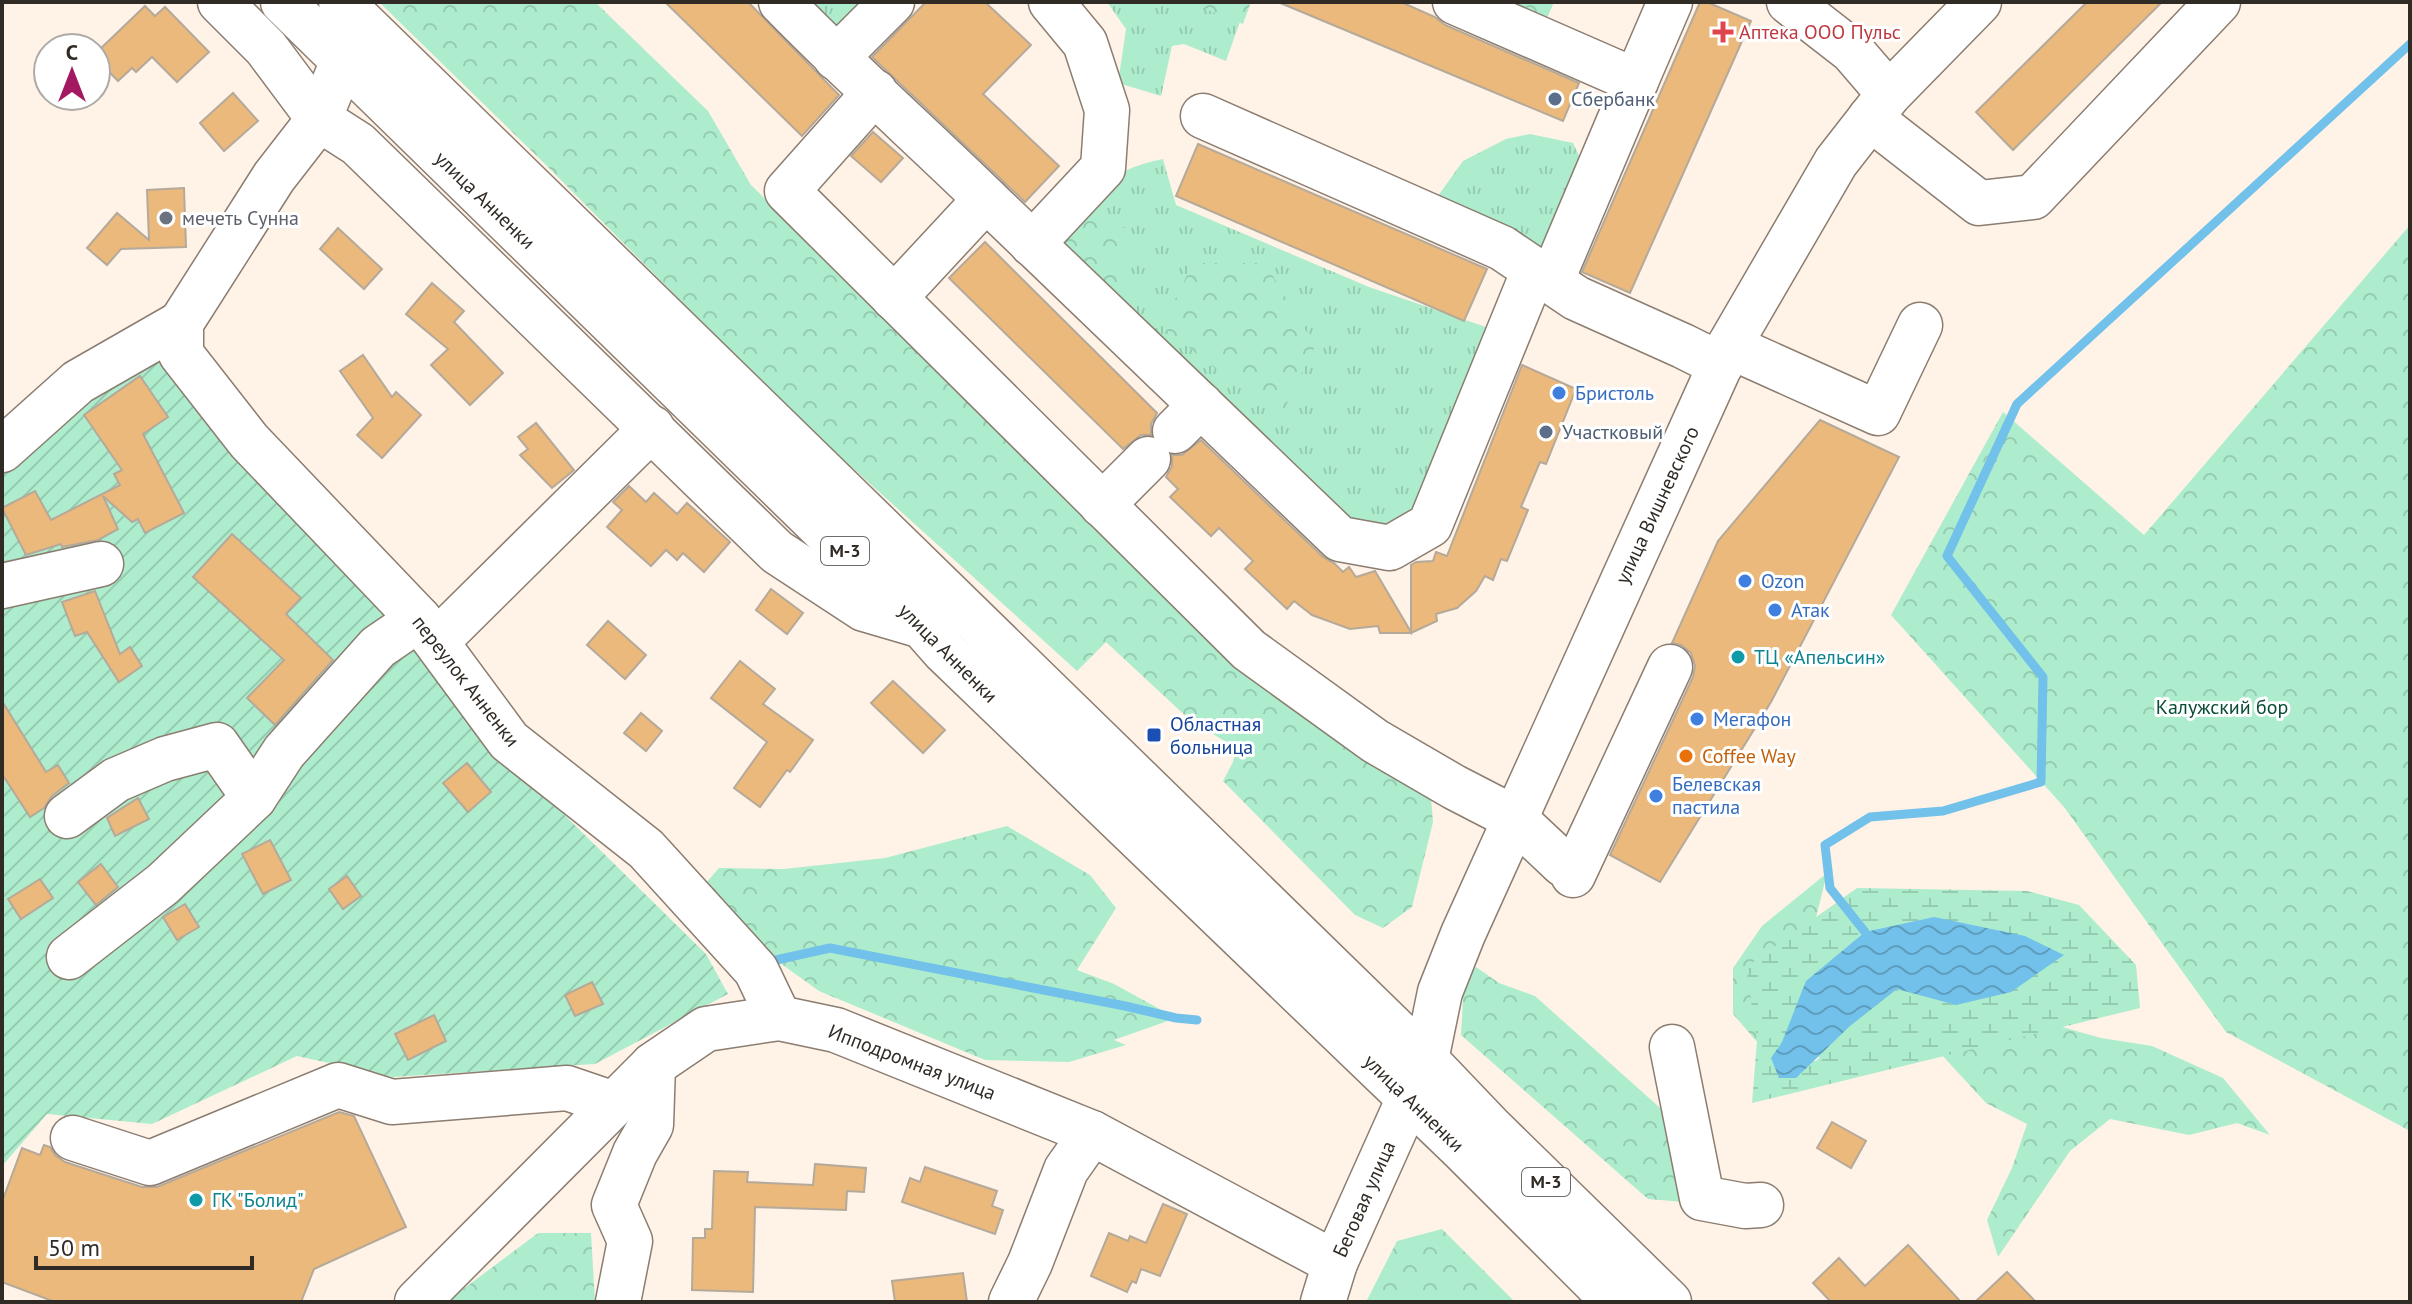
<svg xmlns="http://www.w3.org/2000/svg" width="2412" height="1304" font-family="'PT Sans',sans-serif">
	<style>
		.grass { fill: url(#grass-tufts) }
		.forest { fill: url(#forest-crowns) }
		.wetland { fill: url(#wetland-marsh); fill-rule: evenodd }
		.garden { fill: url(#garden-furrows) }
		.water { fill: url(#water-waves) }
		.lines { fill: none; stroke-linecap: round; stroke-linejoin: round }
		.stream { stroke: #71c1ea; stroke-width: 9 }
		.building { fill: #ebb97b; stroke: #b5a99a; stroke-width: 2 }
		.minor-casing { stroke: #8b7d70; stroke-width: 47 }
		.major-casing { stroke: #8b7d70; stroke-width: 47 }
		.minor { stroke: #fff; stroke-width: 44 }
		.major { stroke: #fff; stroke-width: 44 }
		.health-dot { fill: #e0444e; stroke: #fff; stroke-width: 3 }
		.service-dot { fill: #5c6f8a; stroke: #fff; stroke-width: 3 }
		.worship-dot { fill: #6b7280; stroke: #fff; stroke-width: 3 }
		.shop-dot { fill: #3f7fe0; stroke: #fff; stroke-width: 3 }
		.culture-dot { fill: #0f9aa8; stroke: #fff; stroke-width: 3 }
		.transit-dot { fill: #1a4fb4; stroke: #fff; stroke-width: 3 }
		.food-dot { fill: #e8710a; stroke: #fff; stroke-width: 3 }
		.labels { text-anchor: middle; stroke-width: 6; stroke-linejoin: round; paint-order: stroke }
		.shield { fill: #fff; stroke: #6f6b67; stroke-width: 2 }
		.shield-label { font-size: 18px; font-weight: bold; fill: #312b26 }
		.health-label { font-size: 20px; fill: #be3a42; stroke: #fff; text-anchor: start }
		.service-label { font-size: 20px; fill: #4e5e75; stroke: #fff; text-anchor: start }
		.street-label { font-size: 20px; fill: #312b26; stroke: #fff }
		.worship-label { font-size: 20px; fill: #5b616d; stroke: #fff; text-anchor: start }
		.shop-label { font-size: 20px; fill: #366cbe; stroke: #fff; text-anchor: start }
		.culture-label { font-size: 20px; fill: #0d838f; stroke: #fff; text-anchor: start }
		.park-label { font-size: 20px; fill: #084c34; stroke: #fff }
		.transit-label { font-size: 20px; fill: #164399; stroke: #fff; text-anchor: start }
		.food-label { font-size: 20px; fill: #c56008; stroke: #fff; text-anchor: start }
	</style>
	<defs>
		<pattern id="grass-tufts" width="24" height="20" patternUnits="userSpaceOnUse" patternTransform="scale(2)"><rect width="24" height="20" fill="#adedcd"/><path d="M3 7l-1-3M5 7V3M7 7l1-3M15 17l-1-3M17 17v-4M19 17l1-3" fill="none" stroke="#95cbb0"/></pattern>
		<pattern id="forest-crowns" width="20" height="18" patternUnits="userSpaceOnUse" patternTransform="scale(2)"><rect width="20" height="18" fill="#adedcd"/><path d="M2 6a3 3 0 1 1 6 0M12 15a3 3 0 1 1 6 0" fill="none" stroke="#95cbb0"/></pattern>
		<pattern id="wetland-marsh" width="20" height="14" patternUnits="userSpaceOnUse" patternTransform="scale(2)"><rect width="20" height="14" fill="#adedcd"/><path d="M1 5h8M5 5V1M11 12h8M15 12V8" fill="none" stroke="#95cbb0"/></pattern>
		<pattern id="garden-furrows" width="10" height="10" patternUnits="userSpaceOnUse" patternTransform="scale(2)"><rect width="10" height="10" fill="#adedcd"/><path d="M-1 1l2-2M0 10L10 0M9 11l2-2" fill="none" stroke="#95cbb0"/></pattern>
		<pattern id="water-waves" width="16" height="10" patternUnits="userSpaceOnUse" patternTransform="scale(2)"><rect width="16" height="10" fill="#71c1ea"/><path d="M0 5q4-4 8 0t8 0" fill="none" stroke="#5d9dbd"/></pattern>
	</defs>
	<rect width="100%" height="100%" fill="#fff2e7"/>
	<!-- grass -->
	<g class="grass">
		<polygon points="781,2 892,2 836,58"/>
		<polygon points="1107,2 1247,2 1226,61 1184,44 1172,46 1161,96 1118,83 1126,29"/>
		<polygon points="1530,134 1573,143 1582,162 1547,259 1430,207 1463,161 1506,139"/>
		<path d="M1163,159L1176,205L1369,287L1486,327L1426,517L1390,540L1346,528L1044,243C1082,204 1106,169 1163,159Z"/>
	</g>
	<!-- forest -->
	<g class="forest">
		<polygon points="379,2 595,2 708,111 751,185 982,411 1242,673 1430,786 1433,822 1412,907 1383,928 1355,915 1223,781 1233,762 1236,748 1190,720 1106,642 1077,671 792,413 545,164"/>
		<polygon points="1188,2 1251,2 1243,24"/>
		<polygon points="1485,2 1554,2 1543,27"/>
		<polygon points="1086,213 1129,229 1120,262 1126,291 1120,297 1057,243"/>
		<polygon points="2410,225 2410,1131 2226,1032 2064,807 1891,615 2003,412 2144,535"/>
		<polygon points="1193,263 1265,263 1315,346 1284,410 1231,381 1162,326"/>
		<polygon points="1007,826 1090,875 1116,908 1077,970 1114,984 1176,1018 1114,1040 1126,1045 1069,1062 985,1060 819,991 762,950 698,892 719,868 784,869 885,858"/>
		<polygon points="1827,873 1813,930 2027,1017 2101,1038 2152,1046 2223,1078 2270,1135 2237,1123 2189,1135 2110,1119 2070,1151 1998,1257 1987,1220 2012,1168 2027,1124 1986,1103 1941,1054 1771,1058 1733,1014 1733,968 1762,926"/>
		<polygon points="1476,967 1499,983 1535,996 1668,1115 1684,1202 1648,1199 1461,1035 1464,980"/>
		<polygon points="1442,1229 1515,1302 1366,1302 1397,1241"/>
		<polygon points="538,1233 591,1233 595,1302 446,1302"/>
	</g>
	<!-- wetland -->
	<path class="wetland" d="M1857,888L2027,891L2079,905L2136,965L2140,1008L1752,1103L1757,1041L1746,967ZM1934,917L1956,1005L1897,989L1850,1026L1816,1061L1771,1058L1782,1042Z"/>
	<!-- garden -->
	<polygon class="garden" points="157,351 536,787 706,954 728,994 595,1064 393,1077 297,1056 152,1124 47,1114 2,1166 2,471 34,443"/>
	<!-- water -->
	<polygon class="water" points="1934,917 2025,936 2064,955 2011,992 1956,1005 1897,989 1850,1026 1796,1078 1779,1078 1771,1058 1782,1042 1806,981 1865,932"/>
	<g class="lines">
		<!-- stream -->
		<g class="stream">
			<polyline points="1865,932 1830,888 1825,845 1870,817 1943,811 2041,782 2043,677 1947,556 2017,404 2410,44"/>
			<polyline points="776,960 830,948 1125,1006 1176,1018 1197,1020"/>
		</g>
	</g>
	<!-- building -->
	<g class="building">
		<polygon points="665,2 748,2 839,95 802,136"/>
		<polygon points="926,2 985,2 1031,45 983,94 1059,166 1025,202 872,57"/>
		<polygon points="1278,2 1401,2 1435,17 1445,25 1579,83 1563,121"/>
		<polygon points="1700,2 1707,2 1751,21 1630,293 1582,272"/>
		<polygon points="2087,2 2162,2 2013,150 1976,112"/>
		<polygon points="145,6 155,16 165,7 209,52 177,82 152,57 136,72 132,68 118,81 96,58 96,53"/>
		<polygon points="233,93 258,121 224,151 200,123"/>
		<polygon points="873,132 903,158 881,182 851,156"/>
		<polygon points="1198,144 1487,269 1464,321 1176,196"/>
		<polygon points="184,188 186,247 121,249 107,265 87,248 117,213 149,240 147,190"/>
		<polygon points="338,228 382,269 364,289 320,249"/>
		<polygon points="985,242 1157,413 1151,424 1151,435 1141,435 1123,449 949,278"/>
		<polygon points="432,283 464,311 454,322 503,373 470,405 431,365 448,349 406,314"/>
		<polygon points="363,355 392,397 396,392 421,415 382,458 357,435 373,418 340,371"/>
		<polygon points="1522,365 1576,389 1546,464 1540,462 1521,507 1528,510 1507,561 1501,559 1493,580 1485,576 1476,591 1457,608 1436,614 1437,621 1411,633 1380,633 1378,626 1350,629 1312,615 1294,601 1287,609 1245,569 1253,561 1219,528 1211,536 1170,497 1178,489 1166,477 1172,466 1172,455 1182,455 1201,440 1323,557 1334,563 1343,572 1349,567 1356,577 1375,571 1411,632 1411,565 1416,562 1433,561 1436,552 1447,556"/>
		<polygon points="140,376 168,417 143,434 184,513 145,533 138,519 132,522 103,496 118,529 98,540 62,547 61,544 26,555 2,508 35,491 51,520 120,485 114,474 122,470 84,415"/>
		<polygon points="1820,420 1899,457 1771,702 1660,882 1610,855 1693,677 1695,666 1691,653 1681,645 1672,643 1718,541"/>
		<polygon points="536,423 574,470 552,488 520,455 528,449 518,437"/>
		<polygon points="629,486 646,502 654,493 677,514 687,503 730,542 704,572 683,553 677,560 666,550 651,566 607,527 622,510 613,502"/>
		<polygon points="232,534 301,598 286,614 333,660 275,725 247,698 284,660 193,577"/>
		<polygon points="771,589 803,613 787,634 756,610"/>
		<polygon points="95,591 120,654 130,647 142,666 119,682 87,632 75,636 62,602"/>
		<polygon points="608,621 646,655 625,679 587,645"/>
		<polygon points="740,661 775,689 763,704 813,740 790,772 787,770 760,807 734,788 767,742 711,698"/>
		<polygon points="893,681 945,730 923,753 871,703"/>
		<polygon points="2,701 46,772 58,765 69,783 52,796 44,808 30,817 2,774"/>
		<polygon points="641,713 662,731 646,751 624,733"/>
		<polygon points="467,763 491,792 468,812 443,783"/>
		<polygon points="138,798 149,819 115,836 107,818"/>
		<polygon points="270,840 291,880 263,894 242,854"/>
		<polygon points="101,864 118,887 96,905 78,882"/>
		<polygon points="347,876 361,896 343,909 329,889"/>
		<polygon points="40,879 53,898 21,919 8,899"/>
		<polygon points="185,904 199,927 177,940 163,917"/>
		<polygon points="592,982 603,1004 575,1016 565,995"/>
		<polygon points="434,1015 446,1041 408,1060 395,1034"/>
		<polygon points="339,1112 354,1116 406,1227 314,1269 301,1302 55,1302 2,1282 2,1202 22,1148 40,1155 44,1145 50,1147 55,1155 65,1162 142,1187 157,1187"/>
		<polygon points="1832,1122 1866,1141 1851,1168 1817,1148"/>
		<polygon points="815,1164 866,1168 864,1192 847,1191 846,1210 755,1207 753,1292 692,1290 693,1238 705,1238 705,1229 712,1229 714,1171 748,1172 747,1182 813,1185"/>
		<polygon points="925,1167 997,1191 992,1206 1003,1210 995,1234 902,1202 910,1178 920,1182"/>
		<polygon points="1163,1204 1187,1214 1160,1276 1141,1269 1136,1283 1132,1281 1127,1292 1091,1276 1109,1233 1128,1241 1130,1236 1146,1243"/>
		<polygon points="1908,1245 1961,1302 1831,1302 1813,1283 1839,1258 1865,1286"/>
		<polygon points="2007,1272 2036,1302 1975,1302"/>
		<polygon points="963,1273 967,1302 895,1302 892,1281"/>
	</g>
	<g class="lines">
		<!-- minor casing -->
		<g class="minor-casing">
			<g id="minor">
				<polyline points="220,2 266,48 319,119 358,144 777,552 864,609 922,626"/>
				<path d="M781,2C847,70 918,133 986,199"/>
				<polyline points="1455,2 1636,81 1670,2"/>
				<polyline points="1789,2 1852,51 1889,94"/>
				<polyline points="836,58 892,2"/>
				<polyline points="343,61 319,119 274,177 181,323 181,354 249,441 419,619 509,741 646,849 756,970 779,1018"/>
				<polyline points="875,92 787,191 1249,650 1375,741 1454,787 1514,818 1563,864"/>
				<polyline points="1203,116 1502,248 1576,298 1683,346 1721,365"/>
				<polyline points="1870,118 1979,203 2033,197 2218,2"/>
				<polyline points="1032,244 1103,168 1107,110 1085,43 1051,2"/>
				<polyline points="1551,282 1636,81"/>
				<polyline points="894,298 986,199 1340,539 1390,548 1430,525 1534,270"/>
				<polyline points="1729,346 1878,413 1920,325"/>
				<polyline points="1175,431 1201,405"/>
				<polyline points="2,450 78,382 181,323"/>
				<polyline points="1102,505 1148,459"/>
				<polyline points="2,586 101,564"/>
				<polyline points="437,641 652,428"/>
				<polyline points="67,816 116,780 165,759 217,745 254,798"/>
				<polyline points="1573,875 1670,667"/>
				<polyline points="69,957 163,884 254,798 284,752 378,647 419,619"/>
				<polyline points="1672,1047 1702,1198 1745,1206 1761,1205"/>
				<polyline points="73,1138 150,1163 338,1085 392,1102 567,1088 614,1104"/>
				<polyline points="417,1302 653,1065 706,1029 779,1018 836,1030 1092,1133 1335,1263"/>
				<polyline points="618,1302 630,1241 614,1205 635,1153 651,1125 653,1065"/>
				<polyline points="1011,1302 1030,1263 1066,1170 1092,1133"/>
				<polyline points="1323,1302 1335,1263 1426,1060 1440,992 1463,934 1729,346 1836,162 1889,94 1979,2"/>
			</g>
		</g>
		<!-- major casing -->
		<g class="major-casing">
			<g id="major">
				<polyline points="283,2 922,626 944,651 1462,1149 1615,1302"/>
				<polyline points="341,2 1426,1060 1490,1127 1669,1302"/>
			</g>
		</g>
		<!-- minor -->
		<use href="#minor" class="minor"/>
		<!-- major -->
		<use href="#major" class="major"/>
	</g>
	<!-- markers -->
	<path class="health-dot" d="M1719 20h8v8h8v8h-8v8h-8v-8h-8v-8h8z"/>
	<g class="service-dot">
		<circle cx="1555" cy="99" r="8"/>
		<circle cx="1546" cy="432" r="8"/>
	</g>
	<circle class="worship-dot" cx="166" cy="218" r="8"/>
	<g class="shop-dot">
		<circle cx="1559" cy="393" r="8"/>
		<circle cx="1745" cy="581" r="8"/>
		<circle cx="1775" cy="610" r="8"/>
		<circle cx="1697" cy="719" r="8"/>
		<circle cx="1656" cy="796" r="8"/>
	</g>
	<g class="culture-dot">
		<circle cx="1738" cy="657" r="8"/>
		<circle cx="196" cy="1200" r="8"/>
	</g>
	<rect class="transit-dot" x="1146" y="727" width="16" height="16" rx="4"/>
	<circle class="food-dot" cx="1686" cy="756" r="8"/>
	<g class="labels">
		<!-- shield labels -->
		<g class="shield">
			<rect x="821" y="537" width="48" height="28" rx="6"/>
			<rect x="1522" y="1168" width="48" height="28" rx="6"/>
		</g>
		<g class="shield-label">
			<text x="845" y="557">М-3</text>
			<text x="1546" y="1188">М-3</text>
		</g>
		<!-- health labels -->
		<g class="health-label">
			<text x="1739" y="39">Аптека ООО Пульс</text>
		</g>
		<!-- service labels -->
		<g class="service-label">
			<text x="1571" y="106">Сбербанк</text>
			<text x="1562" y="439">Участковый</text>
		</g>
		<!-- street labels -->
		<g class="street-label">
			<text transform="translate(485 200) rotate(44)" y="7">улица Анненки</text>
			<text transform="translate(1657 505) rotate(-65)" y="7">улица Вишневского</text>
			<text transform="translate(948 653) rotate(45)" y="7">улица Анненки</text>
			<text transform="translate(466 681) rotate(52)" y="7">переулок Анненки</text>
			<text transform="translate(912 1062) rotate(21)" y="7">Ипподромная улица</text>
			<text transform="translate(1414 1103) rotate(44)" y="7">улица Анненки</text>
			<text transform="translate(1364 1199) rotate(-66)" y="7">Беговая улица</text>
		</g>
		<!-- worship labels -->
		<g class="worship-label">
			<text x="182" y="225">мечеть Сунна</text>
		</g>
		<!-- shop labels -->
		<g class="shop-label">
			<text x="1575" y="400">Бристоль</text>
			<text x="1761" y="588">Ozon</text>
			<text x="1791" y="617">Атак</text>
			<text x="1713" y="726">Мегафон</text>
			<text x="1672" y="791">Белевская<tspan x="1672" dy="23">пастила</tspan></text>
		</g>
		<!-- culture labels -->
		<g class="culture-label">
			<text x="1754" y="664">ТЦ «Апельсин»</text>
			<text x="212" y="1207">ГК "Болид"</text>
		</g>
		<!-- park labels -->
		<g class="park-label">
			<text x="2222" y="714">Калужский бор</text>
		</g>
		<!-- transit labels -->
		<g class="transit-label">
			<text x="1170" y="731">Областная<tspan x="1170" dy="23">больница</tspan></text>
		</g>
		<!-- food labels -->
		<g class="food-label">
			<text x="1702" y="763">Coffee Way</text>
		</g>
	</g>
	<!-- border -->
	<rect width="2412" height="1304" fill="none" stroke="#312b26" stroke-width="8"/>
	<!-- north arrow -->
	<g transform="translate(72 72)"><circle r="38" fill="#ffffff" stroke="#adaaa8" stroke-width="2"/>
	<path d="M0-6L14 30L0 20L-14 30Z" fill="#a31860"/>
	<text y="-12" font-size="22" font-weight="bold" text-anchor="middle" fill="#312b26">С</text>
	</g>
	<!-- scale -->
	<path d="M36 1256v12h216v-12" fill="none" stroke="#312b26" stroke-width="4"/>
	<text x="48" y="1256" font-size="24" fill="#312b26" stroke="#ffffff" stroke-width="6" paint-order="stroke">50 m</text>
</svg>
